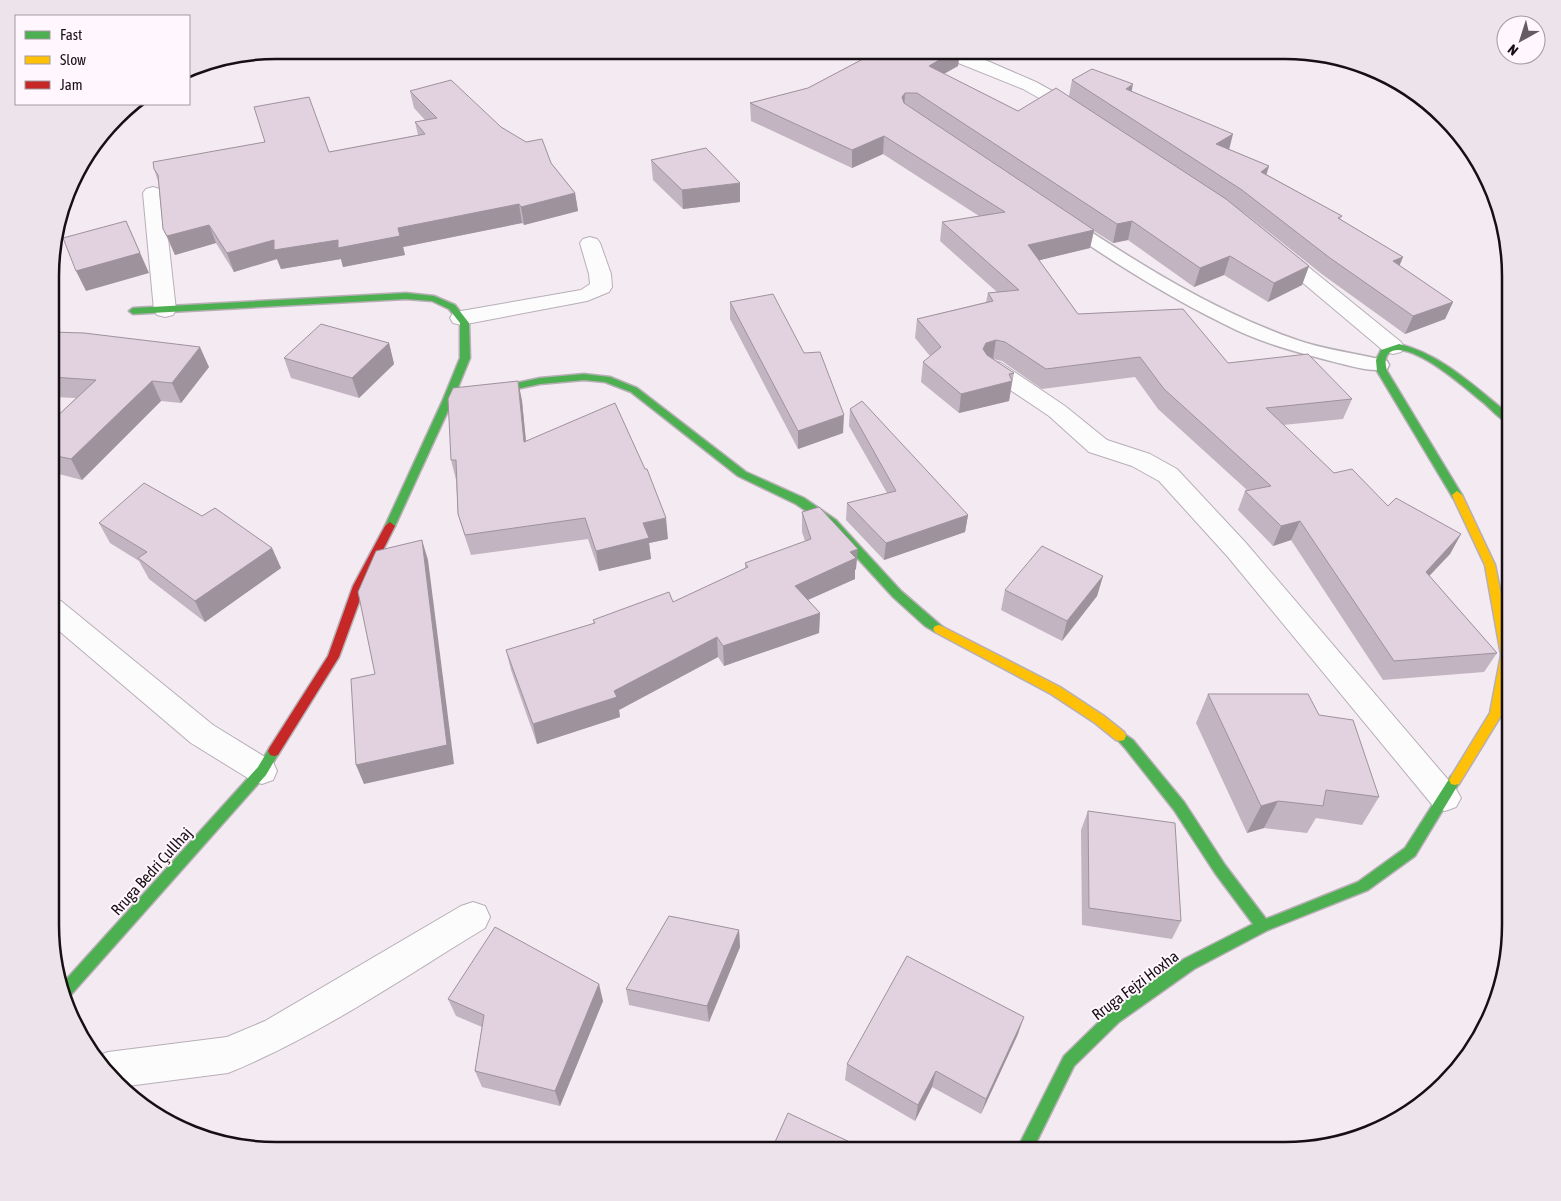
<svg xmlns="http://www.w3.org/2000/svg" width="1561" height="1201" font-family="'Asap Condensed',sans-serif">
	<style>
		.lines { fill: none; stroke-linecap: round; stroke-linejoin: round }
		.lane-casing { stroke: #b7afb6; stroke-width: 3 }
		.street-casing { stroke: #b7afb6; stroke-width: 2 }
		.fast-casing { stroke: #b7afb6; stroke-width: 3 }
		.slow-casing { stroke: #b7afb6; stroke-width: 3 }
		.jam-casing { stroke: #b7afb6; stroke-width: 3 }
		.lane { fill: #fdfcfd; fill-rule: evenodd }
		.street { fill: #fdfcfd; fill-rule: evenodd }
		.fast { fill: #4caf50; fill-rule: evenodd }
		.slow { fill: #ffc107; fill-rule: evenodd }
		.jam { fill: #c62828; fill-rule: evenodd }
		.wall { fill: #c2b4c0 }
		.shaded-wall { fill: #9e929c }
		.building { fill: #e2d1df; stroke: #9e929c }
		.labels { text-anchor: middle; stroke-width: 4; stroke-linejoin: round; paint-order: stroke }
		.near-street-label { font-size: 16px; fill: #160f14; stroke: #fff7fd }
		.rim { fill: none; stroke: #160f14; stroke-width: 2.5 }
	</style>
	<rect width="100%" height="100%" fill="#f4eaf2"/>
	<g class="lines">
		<!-- lane casing -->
		<g class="lane-casing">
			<path id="lane" d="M1067,218L1073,220C1142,266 1215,311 1294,339C1324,350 1356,353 1387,361L1389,365L1387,369C1371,373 1343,364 1327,360C1292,351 1256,341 1224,324C1167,296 1113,262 1061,226L1059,223L1061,220Z"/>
		</g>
		<!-- street casing -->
		<g class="street-casing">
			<g id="street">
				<polygon points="934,50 958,50 983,59 1036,82 1085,109 1088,113 1085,117 1079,118 1073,117 1023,89 936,54"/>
				<polygon points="153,187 160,189 163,193 176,310 173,315 165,317 157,315 154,310 143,193 146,189"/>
				<polygon points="590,237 597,239 600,243 611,274 612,287 609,292 587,301 461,325 453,323 450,318 453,313 461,311 581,290 590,284 589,274 580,243 583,239"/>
				<polygon points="1278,246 1285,248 1401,342 1404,347 1401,352 1393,354 1385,352 1271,256 1268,252 1271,248"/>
				<polygon points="993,361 1001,363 1065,406 1107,440 1150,454 1177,469 1246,543 1456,789 1461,798 1456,807 1445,811 1434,807 1228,557 1159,481 1132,466 1089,452 1049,416 985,373 982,368 985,363"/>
				<polygon points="51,598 61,601 213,725 273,762 277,771 273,780 262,784 251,780 191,743 51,624"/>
				<path d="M473,902L485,906L490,917L485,928C401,979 319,1036 228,1073L120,1087L97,1056L108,1052L227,1037L265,1021L461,906Z"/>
			</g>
		</g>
		<!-- fast casing -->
		<g class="fast-casing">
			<g id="fast">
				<polygon points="406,293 434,296 455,305 469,323 470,358 452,402 395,526 390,530 385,526 442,402 460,358 460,323 449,309 432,301 406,299 133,314 129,311 133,308"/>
				<path d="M1399,344C1443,355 1476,388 1511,416V424C1501,421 1492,410 1484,403C1466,389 1416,343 1392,351C1384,355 1385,363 1387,371L1462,495L1461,498H1453L1377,371L1376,360L1381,350Z"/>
				<polygon points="584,374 610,377 637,388 746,472 804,498 836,520 901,591 945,629 943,632 935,632 925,626 893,597 828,526 796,504 738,476 631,392 605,382 584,380 540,384 483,396 478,393 483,390 540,378"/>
				<polygon points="1120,731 1133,740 1184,802 1225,865 1266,919 1358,882 1405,848 1451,776 1455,775 1459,776 1461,780 1415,856 1368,890 1268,930 1194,969 1119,1022 1074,1066 1032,1151 1016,1151 1064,1056 1109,1012 1184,959 1253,924 1215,873 1174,810 1125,748 1114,736 1116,732"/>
				<polygon points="274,746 278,747 280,751 266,775 69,997 66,998 62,984 258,767 270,747"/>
			</g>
		</g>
		<!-- slow casing -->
		<g class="slow-casing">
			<g id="slow">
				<polygon points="1457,491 1462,495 1495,565 1511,644 1511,667 1502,714 1459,784 1455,785 1451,784 1449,780 1490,713 1501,655 1485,565 1452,495"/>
				<polygon points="939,625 1060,687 1104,716 1124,732 1126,736 1124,740 1120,741 1116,740 1095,723 1051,694 935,632 933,629 935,626"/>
			</g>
		</g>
		<!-- jam casing -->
		<g class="jam-casing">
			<polygon id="jam" points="390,522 395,526 365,586 339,657 278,755 274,756 270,755 268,751 270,747 328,656 353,586 385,526"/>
		</g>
		<!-- lane -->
		<use href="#lane" class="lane"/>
		<!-- street -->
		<use href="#street" class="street"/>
		<!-- fast -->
		<use href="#fast" class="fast"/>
		<!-- slow -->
		<use href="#slow" class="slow"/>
		<!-- jam -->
		<use href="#jam" class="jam"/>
	</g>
	<!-- wall -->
	<g class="wall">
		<polygon points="880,50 960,50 958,66 944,74 1018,111 1069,96 1072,80 1132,91 1229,149 1269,166 1266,174 1342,216 1340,219 1403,257 1399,266 1453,302 1445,319 1405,334 1323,275 1237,207 1231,202 1309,266 1302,285 1268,302 1224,275 1194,287 1128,240 1113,243 1094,231 1090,248 1039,260 1078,314 1228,363 1352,399 1343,419 1283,425 1334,473 1388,506 1461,534 1450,554 1429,576 1497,653 1484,672 1383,680 1291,540 1273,546 1238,510 1245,491 1247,490 1158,409 1135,377 1042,389 1002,361 993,359 1014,373 1009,401 959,413 921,382 923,362 930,356 915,338 917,319 986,302 988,293 997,292 940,241 942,222 979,216 883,154 852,168 751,121 750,103 808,88"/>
		<polygon points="410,91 501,127 551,163 575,193 578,211 524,225 522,223 403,247 405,255 343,267 341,259 281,269 277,259 234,272 216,243 175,255 163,229 158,181 154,169 329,152 418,135 415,122 425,120 414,108"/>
		<polygon points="651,160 740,202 683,209 653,180"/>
		<polygon points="730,302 804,353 843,433 798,449 730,319"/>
		<polygon points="52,332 209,367 181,403 161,401 82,480 51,472 52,421 76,398 52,397"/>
		<polygon points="389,343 394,364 359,398 291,378 284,358"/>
		<polygon points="518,381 522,401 526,441 668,539 649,543 651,559 599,571 588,539 471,555 464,534 458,514 456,480 451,460"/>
		<polygon points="850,409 968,515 965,532 884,560 846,520 847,503 887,493 849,426"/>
		<polygon points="802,512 856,569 855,570 855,579 808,600 820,613 819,633 724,666 718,657 619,710 620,717 537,744 511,670 506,650 594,624 593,620 673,602 745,569 745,563 805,541 802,532"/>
		<polygon points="202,516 272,548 281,568 205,622 149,579 139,561 110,543 99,523"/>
		<polygon points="1103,576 1097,596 1062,641 1001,610 1005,590"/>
		<polygon points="1208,694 1319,715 1379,797 1362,825 1316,818 1307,833 1264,828 1247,833 1196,723"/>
		<polygon points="1088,811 1181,921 1172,939 1082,925 1081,830"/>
		<polygon points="739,930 740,947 709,1022 629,1005 626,989"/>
		<polygon points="448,999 603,1001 560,1106 482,1087 475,1071 482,1027 456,1016"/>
		<polygon points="1018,1034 981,1114 932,1087 915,1121 845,1080 847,1064"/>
	</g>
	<!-- shaded-wall -->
	<g class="shaded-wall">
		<polygon points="956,50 960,50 958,66 927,83 929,66"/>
		<polygon points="1133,84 1130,100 1126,89"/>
		<polygon points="905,93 904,111 902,97"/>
		<polygon points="1233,134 1229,150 1216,144"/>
		<polygon points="884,136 883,154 852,168 852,150"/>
		<polygon points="1269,166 1264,183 1261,172"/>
		<polygon points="740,183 740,202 683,209 682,190"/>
		<polygon points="575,193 578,211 524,225 521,207"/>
		<polygon points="519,204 522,223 403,247 405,255 343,267 341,259 281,269 277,259 234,272 227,253 274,240 338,240"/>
		<polygon points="126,221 149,273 86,291 76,271"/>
		<polygon points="1132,221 1128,240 1113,243 1117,224"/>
		<polygon points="209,225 216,243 175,255 167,236"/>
		<polygon points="1094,230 1090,248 1024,264 1028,245"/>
		<polygon points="1230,256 1224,275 1194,287 1200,268"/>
		<polygon points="1403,257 1396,274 1393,261"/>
		<polygon points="1309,266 1302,285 1268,302 1274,283"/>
		<polygon points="1453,302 1445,319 1405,334 1413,316"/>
		<polygon points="996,340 993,359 980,369 983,349 986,343"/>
		<polygon points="389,343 394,364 359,398 352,378"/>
		<polygon points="200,347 209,367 181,403 172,383"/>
		<polygon points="152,381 161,401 82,480 71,459"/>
		<polygon points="518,381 522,401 528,462 524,442"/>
		<polygon points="1012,381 1009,401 959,413 961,394"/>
		<polygon points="844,415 843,433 798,449 798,431"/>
		<polygon points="968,515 965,532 884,560 886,543"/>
		<polygon points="666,518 668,539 649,543 651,559 599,571 596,551 643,523"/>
		<polygon points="1300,521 1291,540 1273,546 1281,526"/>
		<polygon points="1461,534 1450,554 1415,591 1426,572"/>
		<polygon points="422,540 428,560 454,764 364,784 356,765"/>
		<polygon points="272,548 281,568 205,622 195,601"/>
		<polygon points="858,549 856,569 855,570 855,579 794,606 795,586 850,552"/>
		<polygon points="1103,576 1097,596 1062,641 1067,621"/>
		<polygon points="820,613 819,633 724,666 723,646"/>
		<polygon points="717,637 718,657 619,710 620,717 537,744 533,724 614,691"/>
		<polygon points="1278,801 1264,828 1247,833 1261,806"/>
		<polygon points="739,930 740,947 709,1022 707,1006"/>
		<polygon points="599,984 603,1001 560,1106 555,1091"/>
		<polygon points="1024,1017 1018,1034 981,1114 986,1099"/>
		<polygon points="936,1071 932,1087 915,1121 918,1105"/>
	</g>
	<!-- building -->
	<g class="building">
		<polygon points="880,50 956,50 929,66 1018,111 1056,88 1226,199 1309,266 1274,283 1230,256 1200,268 1132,221 1117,224 917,93 905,93 902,97 904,103 1094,230 1028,245 1078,314 1183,309 1228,363 1308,354 1352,399 1266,408 1334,473 1352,469 1388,506 1396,498 1461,534 1426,572 1497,653 1394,661 1300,521 1281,526 1245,491 1271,486 1164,389 1140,357 1046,369 1005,342 996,340 986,343 983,349 987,355 1014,373 1009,374 1012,381 961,394 923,362 941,347 917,319 993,301 988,293 1019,290 942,222 1005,212 884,136 852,150 750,103 808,88"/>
		<polygon points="1092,69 1133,84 1126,89 1233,134 1216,144 1269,166 1261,172 1342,216 1338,218 1403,257 1393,261 1453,302 1413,316 1330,258 1242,190 1072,80"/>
		<polygon points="451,80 501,127 526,142 542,139 551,163 575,193 521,207 519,204 398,228 400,236 338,248 338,240 274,250 274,240 227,253 209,225 167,236 163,229 158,175 154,169 153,162 265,142 254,107 309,97 329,152 425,134 415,122 437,118 410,91"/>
		<polygon points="706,148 740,183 682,190 651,160"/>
		<polygon points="126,221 140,253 76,271 63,238"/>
		<polygon points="773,294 804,353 820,352 844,415 798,431 730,302"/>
		<polygon points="321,324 389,343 352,378 284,358"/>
		<polygon points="52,332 84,333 200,347 172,383 152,381 71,459 52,455 52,421 96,380 52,377"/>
		<polygon points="518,381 524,442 615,403 645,469 647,469 666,518 643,523 649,538 596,551 585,518 465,535 458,514 456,460 451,460 448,399 453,388"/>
		<polygon points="862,401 968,515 886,543 847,503 896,491 850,409"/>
		<polygon points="144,483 202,516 215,508 272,548 195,601 138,558 147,552 99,523"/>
		<polygon points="819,507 822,510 858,549 850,552 856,558 795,586 820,613 723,646 717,637 614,691 617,697 533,724 506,650 595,623 593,620 669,592 673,602 748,567 745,563 811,539 802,512"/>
		<polygon points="422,540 447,745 356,765 351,679 375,674 358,592 376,551"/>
		<polygon points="1042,546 1103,576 1067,621 1005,590"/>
		<polygon points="1208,694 1308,694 1319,715 1353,720 1379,797 1326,790 1323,806 1278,801 1261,806"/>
		<polygon points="1088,811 1175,823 1181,921 1089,908"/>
		<polygon points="669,916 739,930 707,1006 626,989"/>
		<polygon points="495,927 599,984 555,1091 475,1071 484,1015 448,999"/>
		<polygon points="907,956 1024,1017 986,1099 936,1071 918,1105 847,1064"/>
		<polygon points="788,1113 869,1151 771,1151"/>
	</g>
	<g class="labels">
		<!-- near-street labels -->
		<g class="near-street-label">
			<text transform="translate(151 871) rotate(-48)" y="6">Rruga Bedri Çullhaj</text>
			<text transform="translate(1135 985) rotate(-37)" y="6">Rruga Fejzi Hoxha</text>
		</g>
	</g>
	<!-- crop -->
	<path d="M0 0H1561V1201H0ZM276 59H1285A217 217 0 0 1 1502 276V925A217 217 0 0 1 1285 1142H276A217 217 0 0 1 59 925V276A217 217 0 0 1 276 59Z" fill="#ece4ea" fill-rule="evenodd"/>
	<path class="rim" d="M276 59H1285A217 217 0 0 1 1502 276V925A217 217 0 0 1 1285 1142H276A217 217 0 0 1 59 925V276A217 217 0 0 1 276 59Z"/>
	<!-- legend -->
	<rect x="15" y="15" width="175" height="90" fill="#fff7fd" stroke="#a29aa0"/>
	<rect x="25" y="31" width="25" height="8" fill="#4caf50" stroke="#a29aa0"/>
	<text x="60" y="40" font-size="15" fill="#160f14">Fast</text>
	<rect x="25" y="56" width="25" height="8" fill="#ffc107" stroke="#a29aa0"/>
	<text x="60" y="65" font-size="15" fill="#160f14">Slow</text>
	<rect x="25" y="81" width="25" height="8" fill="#c62828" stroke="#a29aa0"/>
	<text x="60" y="90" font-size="15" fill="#160f14">Jam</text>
	<!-- north arrow -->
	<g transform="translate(1521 40) rotate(219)"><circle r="24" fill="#fff7fd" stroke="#a29aa0"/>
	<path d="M0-4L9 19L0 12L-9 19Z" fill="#645c62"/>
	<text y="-8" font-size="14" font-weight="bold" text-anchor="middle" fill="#160f14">N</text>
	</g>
</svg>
